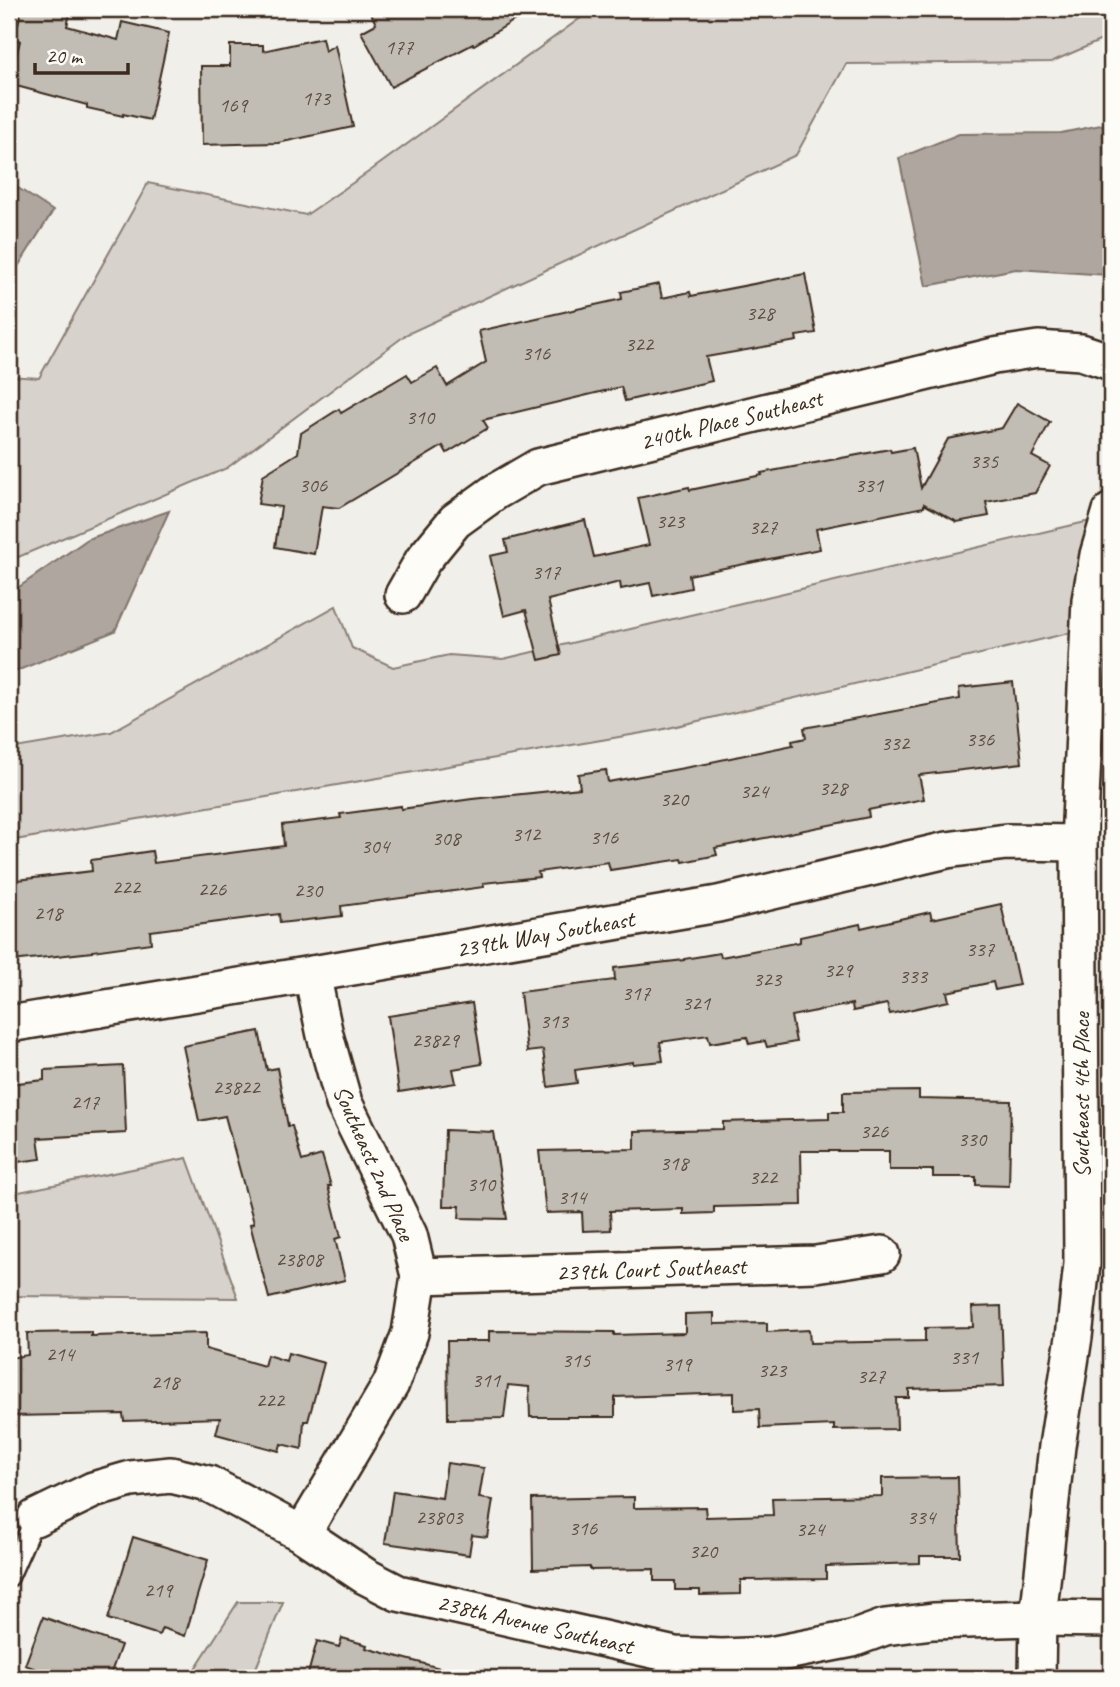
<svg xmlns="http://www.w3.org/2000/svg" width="1120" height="1687" font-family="Caveat,sans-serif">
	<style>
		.green { fill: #d7d2cc; stroke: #897e75; stroke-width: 2 }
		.water { fill: #aea69f; stroke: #80746b; stroke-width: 2 }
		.building { fill: #c1bcb4; stroke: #3b2a1e; stroke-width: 2 }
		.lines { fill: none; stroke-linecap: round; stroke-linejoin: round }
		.lane-casing { stroke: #3b2a1e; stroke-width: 23 }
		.street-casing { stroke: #3b2a1e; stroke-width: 40 }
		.lane { stroke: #fdfcf7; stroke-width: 18 }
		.street { stroke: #fdfcf7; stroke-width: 35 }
		.labels { text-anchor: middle; stroke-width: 6; stroke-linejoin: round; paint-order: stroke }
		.number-label { font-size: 21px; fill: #5c4e44 }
		.street-label { font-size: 24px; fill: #3b2a1e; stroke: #fdfcf7 }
	</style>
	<rect width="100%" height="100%" fill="#f1efea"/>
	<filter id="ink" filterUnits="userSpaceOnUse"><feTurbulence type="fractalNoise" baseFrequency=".0143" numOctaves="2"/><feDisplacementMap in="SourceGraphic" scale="14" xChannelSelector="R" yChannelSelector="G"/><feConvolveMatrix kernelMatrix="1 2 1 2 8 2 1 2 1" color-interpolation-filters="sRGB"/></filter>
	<g filter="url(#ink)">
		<!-- green -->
		<g class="green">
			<polygon points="593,9 1111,9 1111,36 1051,62 846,64 796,155 407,334 227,468 9,561 9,376 39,378 148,183 306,215 370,171"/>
			<polygon points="1111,516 1111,623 660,730 9,841 9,749 111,732 336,606 352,648 393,667 449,655 503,659"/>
			<polygon points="187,1158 238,1298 9,1296 9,1194"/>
			<polygon points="238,1602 283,1602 252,1678 189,1678"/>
		</g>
		<!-- water -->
		<g class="water">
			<polygon points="1111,123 1111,266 1108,275 1016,269 926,286 899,158 959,134 1061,133"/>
			<polygon points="9,182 53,211 12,276 9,276"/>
			<polygon points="169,511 115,631 9,674 9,594 88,539"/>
		</g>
		<!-- building -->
		<g class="building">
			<polygon points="22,9 71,9 67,26 118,40 122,22 169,33 150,120 123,114 123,116 87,108 87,105 9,84 20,41 14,39"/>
			<polygon points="369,9 533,9 474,45 473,44 391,87 361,32 376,24"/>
			<polygon points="322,38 325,51 335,45 353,127 278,143 202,145 201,66 230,66 230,45 263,45 263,51"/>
			<polygon points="805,274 816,333 796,336 797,341 706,357 712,381 625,401 621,387 483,420 488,428 447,453 443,446 339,508 322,506 314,554 275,547 281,507 258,504 263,475 298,453 301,433 339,409 341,413 407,374 412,382 437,368 447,386 486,362 479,331 622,299 621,292 659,284 662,298 690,292 691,296"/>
			<polygon points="1017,403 1050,422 1032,456 1050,466 1035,493 986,502 989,516 957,522 924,504 924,507 816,529 820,549 689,575 691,588 653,596 650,583 621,589 620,582 548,600 561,655 539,660 526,610 504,616 490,556 508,552 505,540 585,520 594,557 649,545 638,498 689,487 690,490 762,475 761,473 890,449 891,452 913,448 921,488 948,439 1002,428"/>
			<polygon points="1013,682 1022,763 919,775 924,799 868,810 869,817 715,848 717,855 683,862 682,859 610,870 608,862 538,872 539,877 483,883 484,887 341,906 342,916 280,923 279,914 150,931 151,943 92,951 92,952 12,961 9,930 9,881 92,871 91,860 152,851 154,863 284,846 282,825 341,818 340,814 401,806 401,809 472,799 580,788 578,774 606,770 608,782 711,763 711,762 793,745 792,741 806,738 804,728 960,699 959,688"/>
			<polygon points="1001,904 1019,985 995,990 993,982 947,992 949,1001 890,1014 887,1004 853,1011 852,1004 791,1016 796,1042 767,1047 765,1041 749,1044 747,1037 710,1043 708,1035 660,1042 663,1061 633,1064 633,1062 575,1070 577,1083 548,1087 543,1050 527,1052 520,992 615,980 614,968 684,960 684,959 720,953 721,957 800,942 800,937 860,924 861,928 930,912 932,919"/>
			<polygon points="472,1003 482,1064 453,1069 456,1083 399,1092 388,1016"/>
			<polygon points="259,1031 267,1070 277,1068 288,1126 292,1126 302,1161 322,1155 331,1186 328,1186 341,1237 335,1239 345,1280 269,1298 250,1224 254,1223 225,1116 199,1121 183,1046"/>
			<polygon points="123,1066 126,1133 38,1138 41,1159 9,1163 9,1084 44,1080 44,1070"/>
			<polygon points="919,1091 919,1099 1011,1101 1009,1186 976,1185 976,1177 933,1177 933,1170 889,1170 889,1151 801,1151 802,1205 714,1207 714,1213 683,1214 683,1209 610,1211 611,1230 583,1231 582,1212 546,1213 539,1151 635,1149 635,1131 723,1129 723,1122 829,1119 829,1112 843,1112 843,1092"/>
			<polygon points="445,1130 493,1132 507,1219 459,1218 460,1206 443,1206"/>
			<polygon points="1001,1306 1004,1386 909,1389 909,1398 896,1398 897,1429 834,1430 834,1425 760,1428 759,1409 734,1410 734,1393 615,1397 615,1417 530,1417 529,1387 508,1385 504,1418 448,1419 447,1341 489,1341 489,1331 614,1332 614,1335 685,1333 685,1314 714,1313 714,1324 767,1323 767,1332 809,1330 810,1343 925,1341 925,1328 973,1327 972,1307"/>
			<polygon points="91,1332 91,1336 206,1333 206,1349 264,1366 267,1355 286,1361 288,1353 324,1363 308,1421 304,1421 302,1449 281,1444 279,1451 216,1434 220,1418 124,1421 123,1414 9,1416 9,1358 28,1355 27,1333"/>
			<polygon points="447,1463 484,1468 479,1498 493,1500 487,1537 472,1535 469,1555 385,1543 393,1491 442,1498"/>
			<polygon points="958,1477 960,1556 920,1556 920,1563 826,1566 826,1579 741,1580 741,1594 700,1595 700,1590 675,1590 675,1581 654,1581 654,1569 590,1570 590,1567 533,1569 532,1499 634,1497 634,1508 705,1507 706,1517 773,1515 772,1498 882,1496 882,1478"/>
			<polygon points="133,1537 208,1560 185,1636 162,1628 159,1635 108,1619"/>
			<polygon points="43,1617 121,1645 109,1678 61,1678 25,1665"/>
			<polygon points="342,1638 367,1645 366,1648 447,1670 446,1678 307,1678 317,1641 339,1647"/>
		</g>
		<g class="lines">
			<!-- lane casing -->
			<g class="lane-casing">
				<polyline id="lane" points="9,1577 35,1518"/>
			</g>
			<!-- street casing -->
			<g class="street-casing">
				<g id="street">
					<polyline points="403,595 423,560 455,521 495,492 538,467 994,356 1038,349 1081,352 1111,362"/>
					<polyline points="9,1024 312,974 718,904 947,850 1006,842 1079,843"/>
					<polyline points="419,1276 816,1264 882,1254"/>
					<polyline points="35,1518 93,1490 131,1479 171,1475 209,1484 302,1534 365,1576 398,1593 675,1655 722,1657 770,1655 852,1639 885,1627 933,1621 1038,1618 1111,1619"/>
					<polyline points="302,1534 391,1384 410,1333 419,1276 409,1235 344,1103 325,1035 312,974"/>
					<polyline points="1037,1678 1038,1618 1057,1446 1074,1337 1082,1264 1079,843 1090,600 1098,555 1111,511"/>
				</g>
			</g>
			<!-- lane -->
			<use href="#lane" class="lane"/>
			<!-- street -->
			<use href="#street" class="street"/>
		</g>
	</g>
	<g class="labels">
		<!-- number labels -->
		<g class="number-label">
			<text x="399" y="54">177</text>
			<text x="316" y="105">173</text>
			<text x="233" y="112">169</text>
			<text x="760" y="320">328</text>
			<text x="639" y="351">322</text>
			<text x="536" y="360">316</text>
			<text x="420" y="424">310</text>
			<text x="984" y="468">335</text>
			<text x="313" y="492">306</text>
			<text x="869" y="492">331</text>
			<text x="670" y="528">323</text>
			<text x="763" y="534">327</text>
			<text x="546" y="579">317</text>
			<text x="980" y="746">336</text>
			<text x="895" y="750">332</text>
			<text x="833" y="795">328</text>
			<text x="754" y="798">324</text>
			<text x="674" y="806">320</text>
			<text x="526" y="841">312</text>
			<text x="604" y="844">316</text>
			<text x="446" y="845">308</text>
			<text x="375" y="853">304</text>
			<text x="126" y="894">222</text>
			<text x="212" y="896">226</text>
			<text x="308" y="897">230</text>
			<text x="48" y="920">218</text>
			<text x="980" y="956">337</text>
			<text x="838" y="977">329</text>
			<text x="913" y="983">333</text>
			<text x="767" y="986">323</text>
			<text x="636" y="1000">317</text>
			<text x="696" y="1010">321</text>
			<text x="554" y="1028">313</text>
			<text x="435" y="1047">23829</text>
			<text x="236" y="1094">23822</text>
			<text x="85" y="1109">217</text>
			<text x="874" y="1138">326</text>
			<text x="972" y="1146">330</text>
			<text x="674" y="1170">318</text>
			<text x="763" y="1184">322</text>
			<text x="481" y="1191">310</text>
			<text x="572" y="1204">314</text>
			<text x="299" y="1266">23808</text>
			<text x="60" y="1361">214</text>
			<text x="964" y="1364">331</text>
			<text x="576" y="1367">315</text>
			<text x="677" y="1371">319</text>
			<text x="772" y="1377">323</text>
			<text x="871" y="1383">327</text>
			<text x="486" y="1387">311</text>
			<text x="165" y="1389">218</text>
			<text x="270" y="1407">222</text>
			<text x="439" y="1524">23803</text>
			<text x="921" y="1524">334</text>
			<text x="583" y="1535">316</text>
			<text x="810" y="1536">324</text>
			<text x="703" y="1558">320</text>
			<text x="158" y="1597">219</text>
		</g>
		<!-- street labels -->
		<g class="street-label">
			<text transform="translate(731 420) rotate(-14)" y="8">240th Place Southeast</text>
			<text transform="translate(545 934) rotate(-10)" y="8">239th Way Southeast</text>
			<text transform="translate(1081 1095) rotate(-90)" y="8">Southeast 4th Place</text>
			<text transform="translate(374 1163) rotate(66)" y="8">Southeast 2nd Place</text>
			<text transform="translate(651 1269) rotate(-2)" y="8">239th Court Southeast</text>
			<text transform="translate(535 1624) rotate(13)" y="8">238th Avenue Southeast</text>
		</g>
	</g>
	<!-- margin -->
	<rect width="1120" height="1687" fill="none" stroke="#fdfcf7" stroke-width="35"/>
	<rect x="18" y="18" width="1085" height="1652" fill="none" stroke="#3b2a1e" stroke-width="2.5" filter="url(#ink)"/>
	<!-- scale -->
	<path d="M35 63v10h93v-10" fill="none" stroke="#3b2a1e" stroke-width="3.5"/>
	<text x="46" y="63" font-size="21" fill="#3b2a1e" stroke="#fdfcf7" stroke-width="5" paint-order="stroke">20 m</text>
</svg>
